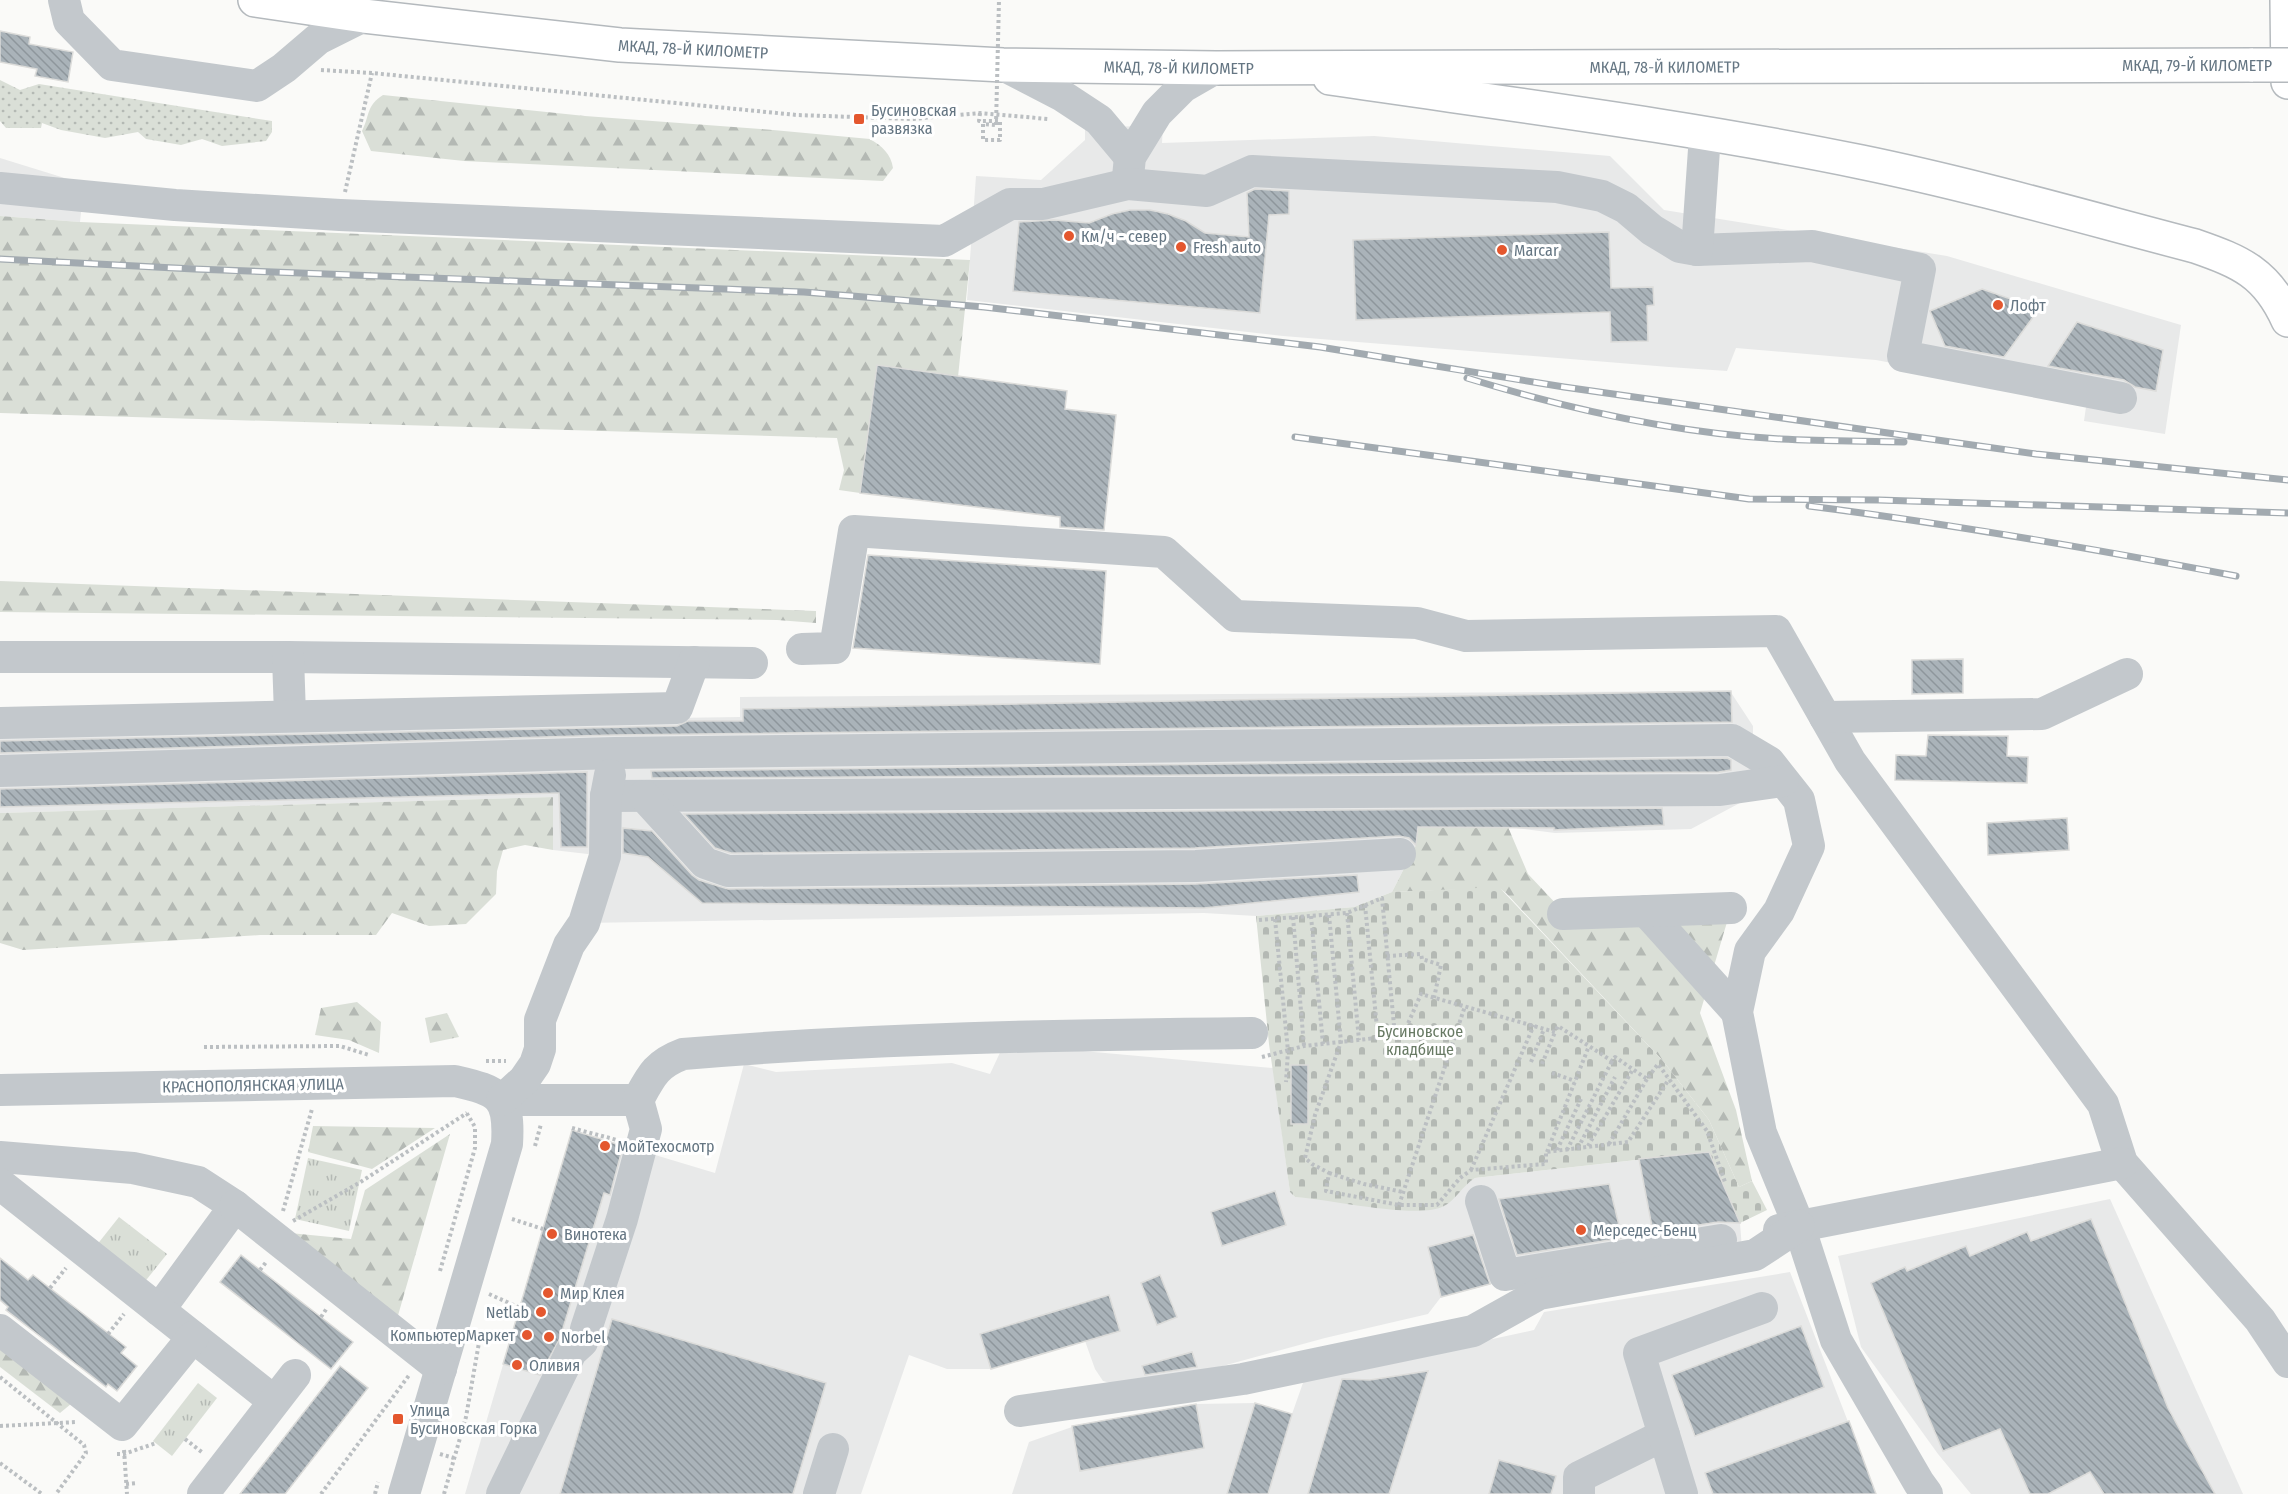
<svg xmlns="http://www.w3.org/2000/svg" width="2288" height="1494" font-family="'Fira Sans Condensed',sans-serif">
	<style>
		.built { fill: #e8e9e9 }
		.grass { fill: url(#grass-dots) }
		.forest { fill: url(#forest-firs) }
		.cemetery { fill: url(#cemetery-stones) }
		.park { fill: url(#park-tufts) }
		.building { fill: url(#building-back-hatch); stroke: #dcdcda; stroke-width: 1.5 }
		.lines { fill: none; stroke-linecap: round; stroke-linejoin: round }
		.major-casing { stroke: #b5babe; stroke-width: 36 }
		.highway-casing { stroke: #b4b9bd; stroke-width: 36 }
		.path { stroke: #bbbfc2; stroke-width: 4; stroke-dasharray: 3 3; stroke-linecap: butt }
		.minor { stroke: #c3c8cc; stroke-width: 32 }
		.major { stroke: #fff; stroke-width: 33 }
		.highway { stroke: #fff; stroke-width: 33 }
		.rail-casing { stroke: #a2aab0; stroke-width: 7 }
		.rail { stroke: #fff; stroke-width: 4.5; stroke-dasharray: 14; stroke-linecap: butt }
		.highway-bridge-casing { stroke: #b4b9bd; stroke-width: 36; stroke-linecap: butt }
		.path-bridge { stroke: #bbbfc2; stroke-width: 4; stroke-dasharray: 3 3; stroke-linecap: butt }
		.highway-bridge { stroke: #fff; stroke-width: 33 }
		.poi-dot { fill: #e4572e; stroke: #fff; stroke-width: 2 }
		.labels { text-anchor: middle; stroke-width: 6; stroke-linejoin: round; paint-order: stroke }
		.street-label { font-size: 16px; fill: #657683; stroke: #fff }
		.poi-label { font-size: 16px; fill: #657683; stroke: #fff; text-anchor: start }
		.park-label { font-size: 16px; fill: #687a64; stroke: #fff }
	</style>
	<defs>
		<pattern id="grass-dots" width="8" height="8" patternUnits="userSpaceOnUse" patternTransform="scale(1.5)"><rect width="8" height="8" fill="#dadfd7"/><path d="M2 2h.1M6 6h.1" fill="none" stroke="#b4b9b4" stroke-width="1.8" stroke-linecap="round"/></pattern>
		<pattern id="forest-firs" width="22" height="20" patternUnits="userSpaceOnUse" patternTransform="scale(1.5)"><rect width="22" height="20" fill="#dadfd7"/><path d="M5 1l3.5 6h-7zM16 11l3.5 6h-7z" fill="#b4b9b4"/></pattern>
		<pattern id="cemetery-stones" width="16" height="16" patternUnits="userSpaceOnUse" patternTransform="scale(1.5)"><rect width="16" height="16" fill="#dadfd7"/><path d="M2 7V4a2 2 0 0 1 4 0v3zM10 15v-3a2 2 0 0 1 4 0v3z" fill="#b4b9b4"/></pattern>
		<pattern id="park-tufts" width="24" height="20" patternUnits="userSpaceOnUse" patternTransform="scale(1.5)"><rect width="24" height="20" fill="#dadfd7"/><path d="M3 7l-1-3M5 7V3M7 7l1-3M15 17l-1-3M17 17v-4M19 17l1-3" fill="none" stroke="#b4b9b4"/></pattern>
		<pattern id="building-back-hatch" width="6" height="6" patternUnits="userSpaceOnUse" patternTransform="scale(1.5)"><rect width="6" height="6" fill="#aab3b9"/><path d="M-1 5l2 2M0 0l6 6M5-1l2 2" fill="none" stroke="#8e969c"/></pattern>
	</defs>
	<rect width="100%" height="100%" fill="#fafaf8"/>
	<!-- built -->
	<g class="built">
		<polygon points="1163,125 1162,143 1374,136 1610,156 1664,210 1947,256 2181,325 2165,434 2084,421 2087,400 1876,360 1736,348 1727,371 1669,367 1283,336 967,300 976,176 1041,180 1085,140 1085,128"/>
		<polygon points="0,158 84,184 80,222 0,216"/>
		<polygon points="1730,691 1753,726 1753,796 1691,829 1555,833 1508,827 1416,845 1392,892 1354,907 1256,916 1204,913 584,923 605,856 553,850 552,797 0,813 0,734 607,719 740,717 740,697"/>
		<polygon points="1004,1044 1273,1068 1290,1192 1295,1197 1444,1206 1468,1182 1475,1178 1709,1152 1740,1223 1742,1249 1492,1284 1441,1297 1428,1314 1325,1338 1197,1373 1118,1385 1103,1381 1095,1369 1085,1341 991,1369 947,1369 909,1355 861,1494 465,1494 572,1130 715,1173 744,1064 776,1072 952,1063 990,1074"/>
		<polygon points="2110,1199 2243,1494 1971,1494 1938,1454 1861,1347 1838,1256"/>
		<polygon points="1790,1272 1876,1494 1012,1494 1029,1442 1072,1427 1196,1404 1255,1403 1292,1414 1304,1380 1534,1330 1544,1312"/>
	</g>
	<!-- grass -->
	<polygon class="grass" points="0,80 20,90 39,84 272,121 272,132 266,141 222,146 202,139 181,145 146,139 138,132 105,138 61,130 42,123 41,128 6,128 0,121"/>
	<!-- forest -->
	<g class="forest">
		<path d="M383,95L585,116L773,130L870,139C882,146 891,154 893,168L883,181L464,161L371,151L362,131C370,115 366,106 383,95Z"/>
		<polygon points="0,216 80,222 970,260 958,377 877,366 860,493 839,490 844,470 837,438 0,413"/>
		<polygon points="0,581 816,611 816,623 777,620 0,612"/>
		<polygon points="553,797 553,850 525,845 503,850 497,871 496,894 466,924 429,926 392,913 376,935 260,935 23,950 0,943 0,813"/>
		<polygon points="1418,827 1508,827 1528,874 1560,908 1733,902 1700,1013 1736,1110 1752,1181 1739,1187 1709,1120 1663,1061 1506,893 1499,888 1392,892 1416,845"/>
		<polygon points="357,1002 381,1022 379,1053 349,1040 315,1035 321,1008"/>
		<polygon points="447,1013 459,1037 430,1043 425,1018"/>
		<polygon points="313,1126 435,1128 372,1169 308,1152"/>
		<polygon points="450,1134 395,1326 290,1233 351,1239 365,1190"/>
		<polygon points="0,1338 77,1399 60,1413 0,1367"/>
	</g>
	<!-- cemetery -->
	<path class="cemetery" d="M1499,887L1663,1061L1709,1120L1739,1187L1752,1181L1767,1210L1740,1223L1708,1152L1475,1178C1463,1185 1455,1201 1444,1206C1419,1220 1328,1199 1295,1197L1290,1192L1269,1044L1256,916L1354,907L1392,892Z"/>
	<!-- park -->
	<g class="park">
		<polygon points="308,1158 362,1170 349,1231 295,1219"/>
		<polygon points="119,1217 167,1254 143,1284 96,1246"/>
		<polygon points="198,1383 217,1398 172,1456 153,1441"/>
	</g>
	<!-- building -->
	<g class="building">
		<polygon points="0,31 30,37 29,44 73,52 68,82 35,76 37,69 0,62"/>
		<polygon points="1255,189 1289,191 1289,214 1269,215 1260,313 1013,291 1019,222 1054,220 1089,223 1112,214 1130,210 1150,210 1168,214 1186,221 1205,233 1249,237 1247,193"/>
		<polygon points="1609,232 1611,288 1653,287 1654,305 1647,306 1648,341 1611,342 1610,312 1356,320 1353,240"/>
		<polygon points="1982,289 2039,309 2004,357 1945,346 1930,311"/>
		<polygon points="2077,322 2163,350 2156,391 2135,387 2124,380 2048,366"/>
		<polygon points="877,365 1067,391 1065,409 1116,415 1104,530 1060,527 1060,517 860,493"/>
		<polygon points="868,555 1106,571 1100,664 853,648"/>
		<polygon points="1963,659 1963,693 1912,694 1912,660"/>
		<polygon points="1731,691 1732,722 614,735 0,753 0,741 677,726 688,721 743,721 743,709"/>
		<polygon points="1928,735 2008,736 2007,756 2028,757 2027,783 1895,780 1896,755 1926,756"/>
		<polygon points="1727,758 1731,760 1731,770 1719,772 652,778 651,771"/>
		<polygon points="587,772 587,847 561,847 559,793 0,807 0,789"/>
		<polygon points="1662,808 1664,825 1554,830 1554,828 1418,827 1416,845 1409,838 1399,836 1195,848 731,853 715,848 684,814"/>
		<polygon points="2067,818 2069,850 1988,855 1987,823"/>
		<polygon points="623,828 652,831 692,875 699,880 728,889 1196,884 1357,875 1359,892 1204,908 702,903 648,857 623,853"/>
		<rect x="1291" y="1065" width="17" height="59"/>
		<polygon points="572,1130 623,1146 610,1195 604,1193 560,1338 540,1375 503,1364"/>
		<polygon points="1709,1152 1740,1223 1718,1222 1653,1232 1639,1159"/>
		<polygon points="1609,1184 1622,1238 1517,1255 1499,1199"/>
		<polygon points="1275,1191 1286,1225 1222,1246 1211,1212"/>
		<polygon points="2091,1219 2168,1408 2215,1494 2104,1494 2090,1472 2048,1494 2030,1494 2000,1429 1943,1451 1871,1283 1905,1267 1907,1271 1966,1246 1970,1256 2027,1232 2031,1241"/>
		<polygon points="1473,1235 1490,1284 1441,1297 1428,1247"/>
		<polygon points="241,1255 353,1342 331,1369 220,1282"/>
		<polygon points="0,1258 28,1280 33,1275 126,1347 121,1353 137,1366 117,1391 108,1384 106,1387 6,1310 8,1307 0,1300"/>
		<polygon points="1160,1275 1177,1317 1157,1325 1141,1283"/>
		<polygon points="1109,1295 1120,1331 991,1369 980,1334"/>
		<polygon points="612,1319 826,1383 793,1494 560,1494"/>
		<polygon points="1801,1326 1824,1387 1695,1436 1672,1375"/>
		<polygon points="1192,1352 1197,1367 1145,1375 1142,1366"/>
		<polygon points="340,1366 368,1388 285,1494 240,1494"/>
		<polygon points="1428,1371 1389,1494 1308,1494 1342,1379 1370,1380"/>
		<polygon points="1255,1403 1292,1414 1268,1494 1227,1494"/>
		<polygon points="1196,1404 1204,1448 1080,1471 1072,1426"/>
		<polygon points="1849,1421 1876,1494 1713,1494 1705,1473"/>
		<polygon points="1499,1460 1556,1476 1551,1494 1489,1494"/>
	</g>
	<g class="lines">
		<!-- major casing -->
		<g class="major-casing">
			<g id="major">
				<polyline points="2287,0 2288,82"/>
				<path d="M1330,78C1507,104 1686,126 1861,162C1973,185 2084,217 2195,246C2241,262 2267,273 2288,320"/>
			</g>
		</g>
		<!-- highway casing -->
		<g class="highway-casing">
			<g id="highway">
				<path id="s1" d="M255,0L364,16L620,45L1003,65L1216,68L2253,65"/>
			</g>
		</g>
		<!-- path -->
		<g class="path">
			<polyline points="321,70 372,73 797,115 912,119 980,113 1048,119"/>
			<polyline points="980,113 979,121 1000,121 1000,140 983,140 983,124 996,125"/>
			<polyline points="345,192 372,73"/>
			<polyline points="1365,905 1378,1038"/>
			<polyline points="1347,913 1359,1040"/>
			<polyline points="1329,915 1341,1042 1315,1115 1305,1158 1312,1164 1329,1173 1326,1191 1399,1205 1437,1205 1460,1178 1471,1170 1546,1164 1546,1152 1628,1142 1669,1079"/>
			<polyline points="1311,916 1323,1044"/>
			<polyline points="1293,917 1304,1046"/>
			<polyline points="1275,919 1288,1051 1286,1082"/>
			<polyline points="1259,920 1347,913 1382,898 1395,1036"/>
			<polyline points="1387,956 1421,954 1422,959 1441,965 1434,998"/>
			<polyline points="204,1047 340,1046 369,1055"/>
			<polyline points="1262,1057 1304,1046 1403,1035 1421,994 1555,1032 1558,1026 1612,1061 1615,1057 1647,1079 1658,1064 1707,1131 1725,1182"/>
			<polyline points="486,1061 506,1061"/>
			<polyline points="1531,1062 1544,1029"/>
			<polyline points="1542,1064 1555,1032"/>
			<polyline points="1552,1073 1575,1081"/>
			<polyline points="572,1128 617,1140"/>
			<polyline points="1609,1144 1647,1079"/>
			<polyline points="535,1146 541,1124"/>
			<polyline points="1588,1146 1633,1069"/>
			<polyline points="1578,1148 1615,1077"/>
			<polyline points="1557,1150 1581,1099"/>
			<polyline points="1567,1150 1612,1061"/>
			<polyline points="1547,1152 1589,1046"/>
			<polyline points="1471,1170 1534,1025"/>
			<polyline points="1329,1173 1364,1184 1403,1192"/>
			<polyline points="1399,1205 1465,1006"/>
			<polyline points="283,1211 312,1109"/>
			<polyline points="512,1219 543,1229"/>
			<polyline points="293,1221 359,1183 467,1113"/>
			<polyline points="260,1270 267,1261"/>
			<polyline points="440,1271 475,1148 475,1127 466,1112"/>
			<polyline points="50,1288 66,1268"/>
			<polyline points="489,1294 520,1308"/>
			<polyline points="321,1317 327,1308"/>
			<polyline points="108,1334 124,1314"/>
			<polyline points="0,1377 84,1445 86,1453 56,1494"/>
			<polyline points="0,1426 77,1422"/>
			<polyline points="185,1439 203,1453"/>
			<polyline points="124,1450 127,1494"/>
			<polyline points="117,1454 124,1454 156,1443"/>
			<polyline points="440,1454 454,1458"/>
			<polyline points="0,1463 42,1494"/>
			<polyline points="126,1484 137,1483"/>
			<polyline points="321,1494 410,1374"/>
			<polyline points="375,1494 378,1482"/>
			<polyline points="444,1494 466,1417 481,1331"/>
		</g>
		<!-- minor -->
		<g class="minor">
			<polyline points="64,0 69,21 112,65 257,86 284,68 318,39 364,16"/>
			<polyline points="1003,65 1061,95 1099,120 1130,157"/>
			<polyline points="1128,177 1130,157 1157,113 1183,87 1216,68"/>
			<polyline points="0,188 175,205 340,215 944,241 1010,204 1043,204 1128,184 1207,191 1252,171 1557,187 1602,196 1626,208 1652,230 1680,247 1697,250 1812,246 1920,269 1903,356 2121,398"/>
			<polyline points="1697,250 1705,135"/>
			<polyline points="802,649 835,648 854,531 1164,552 1235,616 1417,623 1466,636 1776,631 1850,761 2103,1104 2122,1163 2260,1320 2288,1362"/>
			<polyline points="0,657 288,657 752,663"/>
			<polyline points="288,657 290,715"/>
			<polyline points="1825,717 2042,714 2127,674"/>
			<polyline points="0,723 677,708 694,662"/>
			<polyline points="0,771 615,753 1732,740 1769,762 1799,800 1809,846 1779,911 1750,951 1737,1012 1761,1133 1799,1226 1836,1340 1919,1483 1927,1494"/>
			<polyline points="606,796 1720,790 1783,781"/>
			<polyline points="644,796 705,863 728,871 1196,866 1400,854"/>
			<polyline points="1646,911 1737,1012"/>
			<polyline points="1563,914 1731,908"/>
			<path d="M0,1090L455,1081C499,1091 510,1096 507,1144L404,1494"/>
			<path d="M502,1100H638C651,1076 656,1064 683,1054C872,1038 1062,1035 1252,1033"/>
			<polyline points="502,1100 524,1080 535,1064 540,1049 540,1020 569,945 584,923 605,856 606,796 610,775"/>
			<polyline points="0,1157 133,1168 198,1182 235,1206 159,1310"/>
			<polyline points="0,1184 274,1401"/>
			<polyline points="1481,1201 1505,1275 1721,1240"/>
			<polyline points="235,1206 441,1369"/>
			<polyline points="1779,1230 2122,1163"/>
			<polyline points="586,1329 622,1219 646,1129 638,1100"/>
			<polyline points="0,1330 122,1425 193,1337"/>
			<polyline points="1020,1411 1243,1379 1473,1331 1539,1294 1755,1255 1799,1226"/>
			<polyline points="203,1494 295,1375"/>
			<polyline points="502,1494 571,1352 582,1342"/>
			<polyline points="819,1494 833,1449"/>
			<polyline points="1579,1494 1579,1477 1664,1435"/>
			<polyline points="1682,1494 1639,1353 1762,1308"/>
		</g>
		<!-- major -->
		<use href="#major" class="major"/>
		<!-- highway -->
		<use href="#highway" class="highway"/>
		<!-- rail casing -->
		<g class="rail-casing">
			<g id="rail">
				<polyline points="0,259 194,269 804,292 984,307 1320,347 1564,387 2036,454 2288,480"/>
				<path d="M1467,378C1568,409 1674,433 1781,439C1822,441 1863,441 1904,442"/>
				<polyline points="1295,437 1749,499 1879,500 2288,513"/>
				<path d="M1809,506C1952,524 2094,549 2236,576"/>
			</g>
		</g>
		<!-- rail -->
		<use href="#rail" class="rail"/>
		<!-- highway-bridge casing -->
		<g class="highway-bridge-casing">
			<polyline id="highway-bridge" points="2253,65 2288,65"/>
		</g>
		<!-- path-bridge -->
		<polyline class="path-bridge" points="996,125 999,0"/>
		<!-- highway-bridge -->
		<use href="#highway-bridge" class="highway-bridge"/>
	</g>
	<!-- markers -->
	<g class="poi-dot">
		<rect x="853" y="113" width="12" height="12" rx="3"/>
		<circle cx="1069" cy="236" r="6"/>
		<circle cx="1181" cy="247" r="6"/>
		<circle cx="1502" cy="250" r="6"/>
		<circle cx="1998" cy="305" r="6"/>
		<circle cx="605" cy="1146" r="6"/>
		<circle cx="1581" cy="1230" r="6"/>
		<circle cx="552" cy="1234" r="6"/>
		<circle cx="548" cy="1293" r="6"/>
		<circle cx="541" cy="1312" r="6"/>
		<circle cx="527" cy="1335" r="6"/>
		<circle cx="549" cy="1337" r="6"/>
		<circle cx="517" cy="1365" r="6"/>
		<rect x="392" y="1413" width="12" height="12" rx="3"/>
	</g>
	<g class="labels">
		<!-- street labels -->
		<g class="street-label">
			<text dy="6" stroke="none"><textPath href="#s1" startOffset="441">МКАД, 78-Й КИЛОМЕТР</textPath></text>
			<text x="2197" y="71">МКАД, 79-Й КИЛОМЕТР</text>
			<text dy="6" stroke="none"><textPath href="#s1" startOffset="1413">МКАД, 78-Й КИЛОМЕТР</textPath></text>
			<text dy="6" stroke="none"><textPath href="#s1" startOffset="927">МКАД, 78-Й КИЛОМЕТР</textPath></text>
			<text transform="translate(253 1085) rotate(-1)" y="6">КРАСНОПОЛЯНСКАЯ УЛИЦА</text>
		</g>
		<!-- poi labels -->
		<g class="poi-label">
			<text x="871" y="116">Бусиновская<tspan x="871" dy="18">развязка</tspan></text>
			<text x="1081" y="242">Км/ч - север</text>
			<text x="1193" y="253">Fresh auto</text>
			<text x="1514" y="256">Marcar</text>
			<text x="2010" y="311">Лофт</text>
			<text x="617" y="1152">МойТехосмотр</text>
			<text x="1593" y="1236">Мерседес-Бенц</text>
			<text x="564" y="1240">Винотека</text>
			<text x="560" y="1299">Мир Клея</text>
			<text x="529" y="1318" text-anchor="end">Netlab</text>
			<text x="515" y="1341" text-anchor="end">КомпьютерМаркет</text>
			<text x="561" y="1343">Norbel</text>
			<text x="529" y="1371">Оливия</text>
			<text x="410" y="1416">Улица<tspan x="410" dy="18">Бусиновская Горка</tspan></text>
		</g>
		<!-- park labels -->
		<g class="park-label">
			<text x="1420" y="1037">Бусиновское<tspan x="1420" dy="18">кладбище</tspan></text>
		</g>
	</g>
</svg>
